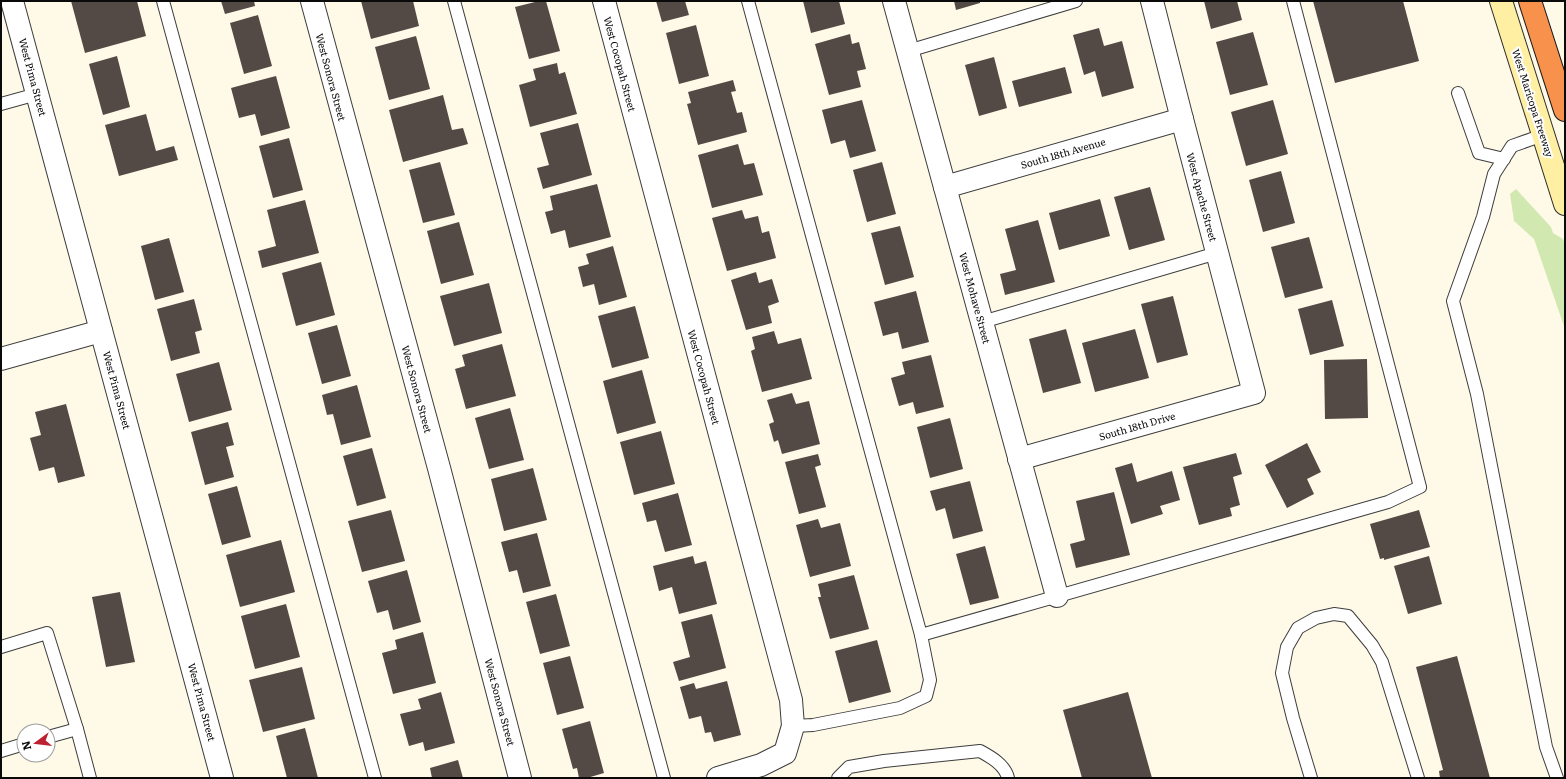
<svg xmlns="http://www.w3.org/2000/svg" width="1566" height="779" font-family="Literata,serif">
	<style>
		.green { fill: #d1e9b1 }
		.building { fill: #534a46 }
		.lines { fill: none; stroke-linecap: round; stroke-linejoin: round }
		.service-casing { stroke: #3d3d3d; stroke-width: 14 }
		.minor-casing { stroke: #3d3d3d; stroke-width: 24 }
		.secondary-casing { stroke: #2c2c2c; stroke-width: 24 }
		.motorway-casing { stroke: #1b1b1b; stroke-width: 24 }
		.service { stroke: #fff; stroke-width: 12 }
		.minor { stroke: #fff; stroke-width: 22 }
		.secondary { stroke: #ffefa2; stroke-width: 22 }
		.motorway { stroke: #f7914c; stroke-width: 22 }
		.labels { text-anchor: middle; stroke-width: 4; stroke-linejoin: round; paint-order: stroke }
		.street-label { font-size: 10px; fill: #0a0a0a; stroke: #fff }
	</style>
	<rect width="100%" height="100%" fill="#fff9e7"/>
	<!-- green -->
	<polygon class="green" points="1516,189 1551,227 1553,233 1563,239 1565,244 1565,329 1534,239 1514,221 1510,194"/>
	<!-- building -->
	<g class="building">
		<polygon points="71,1 137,1 146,36 85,53"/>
		<polygon points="221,1 254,1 255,6 225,14"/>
		<polygon points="361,1 413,1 419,26 371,39"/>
		<polygon points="539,1 546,1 560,51 529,59 515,7"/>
		<polygon points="656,1 685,1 689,15 662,22"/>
		<polygon points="803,1 839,1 845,24 811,33"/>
		<polygon points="954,1 980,1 980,3 956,10"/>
		<polygon points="1204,1 1237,1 1242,20 1211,29"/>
		<polygon points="1313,1 1403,1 1419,61 1335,83"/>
		<polygon points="258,15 272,66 244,74 230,23"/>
		<polygon points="696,25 709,76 679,84 666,33"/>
		<polygon points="1099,28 1104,46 1122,41 1134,88 1102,97 1095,71 1084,75 1073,35"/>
		<polygon points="1253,32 1268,85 1230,95 1216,42"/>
		<polygon points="850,34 852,44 859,42 866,69 857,71 861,87 829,95 815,44"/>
		<polygon points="416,36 430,89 389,100 375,47"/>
		<polygon points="117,56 130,107 103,115 89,64"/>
		<polygon points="994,57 1007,108 979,116 965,65"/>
		<polygon points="557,63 559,74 565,72 577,114 530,127 519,85 536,80 533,69"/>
		<polygon points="1065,67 1072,93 1019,107 1012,81"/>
		<polygon points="276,76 290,128 261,136 255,114 239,118 231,88"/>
		<polygon points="733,80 736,91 731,92 737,113 742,112 747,132 698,145 687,104 691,103 688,92"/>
		<polygon points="443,95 452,130 463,128 468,144 403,162 389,110"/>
		<polygon points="862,100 876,151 850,158 845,140 831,144 822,110"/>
		<polygon points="1273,100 1288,154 1246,166 1231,112"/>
		<polygon points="146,114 156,151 174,146 178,160 119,176 105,125"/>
		<polygon points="578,123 592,175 543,189 537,168 549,165 540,133"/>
		<polygon points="289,138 303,190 273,198 259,146"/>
		<polygon points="738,144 744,165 754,163 763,195 712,208 698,155"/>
		<polygon points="440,162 455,215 423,223 409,170"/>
		<polygon points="882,162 896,214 867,222 853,170"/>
		<polygon points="1281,171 1295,223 1263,232 1249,180"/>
		<polygon points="597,184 611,237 569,248 565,230 551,234 545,212 553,210 550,196"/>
		<polygon points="1150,187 1165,240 1129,250 1114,197"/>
		<polygon points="1100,199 1110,236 1059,250 1049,213"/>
		<polygon points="305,200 319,253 262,268 258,251 276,246 267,210"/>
		<polygon points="742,210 745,219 758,216 762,233 769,231 776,258 727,271 712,218"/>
		<polygon points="1038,220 1055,282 1005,295 1000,274 1016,270 1005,229"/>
		<polygon points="459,222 474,275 441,284 427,231"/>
		<polygon points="900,226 914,277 885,285 871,233"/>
		<polygon points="1309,237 1323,288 1285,298 1271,247"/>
		<polygon points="169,238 184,292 155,300 141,246"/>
		<polygon points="613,246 627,297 599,305 594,284 583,287 578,267 589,264 586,254"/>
		<polygon points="321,262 335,315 296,326 282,273"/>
		<polygon points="756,272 759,283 772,279 779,302 768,306 772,323 746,330 731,280"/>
		<polygon points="489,283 502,333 454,346 440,296"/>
		<polygon points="916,291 929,342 902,349 898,332 883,336 874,302"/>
		<polygon points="1173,296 1188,355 1157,363 1141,304"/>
		<polygon points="194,299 202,330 195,332 200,353 171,361 157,309"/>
		<polygon points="1332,300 1344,346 1310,355 1298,309"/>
		<polygon points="635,306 649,358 612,368 598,316"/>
		<polygon points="337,325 351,376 322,384 308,333"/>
		<polygon points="1066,329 1081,383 1043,393 1029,339"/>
		<polygon points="1135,329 1149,378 1095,392 1082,343"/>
		<polygon points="774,331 778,344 801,338 812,379 762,392 751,351 755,349 752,337"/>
		<polygon points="502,344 516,396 466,409 455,369 465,366 462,355"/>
		<polygon points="931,355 944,407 916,414 913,402 899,406 891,378 905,374 902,362"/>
		<polygon points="1367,359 1368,418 1325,419 1324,360"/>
		<polygon points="219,362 232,410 189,422 176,374"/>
		<polygon points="642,370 656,423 617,434 603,381"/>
		<polygon points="357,385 371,437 341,445 333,414 327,415 322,395"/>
		<polygon points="792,393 796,404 809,401 820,444 782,454 778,440 774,442 769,424 774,422 767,400"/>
		<polygon points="66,404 85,476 58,483 54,467 39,471 30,438 41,435 35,412"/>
		<polygon points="510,408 524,460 489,469 475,418"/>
		<polygon points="950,418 963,469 930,478 917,427"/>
		<polygon points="228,422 234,445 226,447 234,477 205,485 191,432"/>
		<polygon points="661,431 675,484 634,495 620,442"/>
		<polygon points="1307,443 1321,472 1307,479 1314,494 1287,508 1265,465"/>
		<polygon points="372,448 386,498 357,506 343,456"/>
		<polygon points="1236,453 1242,474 1233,477 1240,505 1230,508 1232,516 1199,525 1183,467"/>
		<polygon points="818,454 821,465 815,467 826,507 799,514 785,462"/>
		<polygon points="1132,463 1137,482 1172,471 1180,500 1160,506 1163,514 1131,524 1115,468"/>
		<polygon points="533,468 547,520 504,531 491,479"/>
		<polygon points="970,481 983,531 953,539 945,508 936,511 930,491"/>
		<polygon points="237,486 251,537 222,545 208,494"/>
		<polygon points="1114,492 1130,555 1076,568 1070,544 1085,540 1076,501"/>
		<polygon points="678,493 692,545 665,552 656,520 647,522 642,503"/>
		<polygon points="391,510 405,561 362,572 348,521"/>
		<polygon points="1419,510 1430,547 1384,560 1384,558 1380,559 1370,524"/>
		<polygon points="818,519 821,528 840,523 851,566 810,577 796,525"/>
		<polygon points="537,533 551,586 523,593 517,570 509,572 501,542"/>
		<polygon points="281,540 295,592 240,607 226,555"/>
		<polygon points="985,546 999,598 970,605 956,554"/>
		<polygon points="693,556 695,564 706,561 717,604 679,614 672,587 659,591 653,566"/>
		<polygon points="1429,556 1442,604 1408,614 1394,566"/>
		<polygon points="407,570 421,622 393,630 388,610 377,613 368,581"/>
		<polygon points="854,575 869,629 830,639 818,597 821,597 818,584"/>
		<polygon points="120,592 135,662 106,667 92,597"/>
		<polygon points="556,594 570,646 540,654 526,602"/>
		<polygon points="286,604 300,657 255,669 241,616"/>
		<polygon points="712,614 726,668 679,681 673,662 690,657 681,622"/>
		<polygon points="423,632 436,683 393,694 382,653 397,649 395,640"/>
		<polygon points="877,640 891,692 849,703 835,651"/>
		<polygon points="570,656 584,708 557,715 543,663"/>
		<polygon points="1457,656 1490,778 1440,778 1439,771 1443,770 1416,667"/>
		<polygon points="302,667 315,719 263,732 249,680"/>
		<polygon points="727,681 741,735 714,742 711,732 705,733 701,716 689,719 680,687 694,683 696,689"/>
		<polygon points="441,692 455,743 425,751 423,742 409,746 400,714 421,709 418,699"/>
		<polygon points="1128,692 1152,778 1082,778 1063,710"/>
		<polygon points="590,721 604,773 587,778 579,778 577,768 573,769 562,729"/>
		<polygon points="305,728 318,778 287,778 276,736"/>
		<polygon points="458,760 463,778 432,778 430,768"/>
	</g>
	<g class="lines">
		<!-- service casing -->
		<g class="service-casing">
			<g id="service">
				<polyline points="163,1 375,778"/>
				<polyline points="454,1 664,778"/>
				<polyline points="748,1 921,635 930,680 926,696 900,708 813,725 793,726"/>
				<polyline points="908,51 1076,1"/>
				<polyline points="1458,93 1479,153 1504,159"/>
				<polyline points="1,104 37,94"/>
				<polyline points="1543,135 1512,146 1494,174 1483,217 1453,301 1477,394 1546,747 1557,778"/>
				<polyline points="982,322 1217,253"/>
				<polyline points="921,635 1388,502 1420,487 1293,1"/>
				<polyline points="1,647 47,633 77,729 90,778"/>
				<polyline points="48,737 77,729"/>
				<polyline points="1,751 24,744"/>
				<path d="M838,778L849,767L884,761L980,751C991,757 1005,765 1008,778"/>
				<polyline points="1311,778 1293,718 1282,673 1287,647 1298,628 1316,618 1334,614 1348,616 1372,645 1382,662 1418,778"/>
			</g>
		</g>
		<!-- minor casing -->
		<g class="minor-casing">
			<g id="minor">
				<polyline points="12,1 222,778"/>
				<polyline points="312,1 439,468 520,778"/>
				<polyline points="604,1 791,700 793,726 785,753 761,765 718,778"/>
				<polyline points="894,1 1057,596"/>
				<polyline points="945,187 1182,119"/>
				<polyline points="1,359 101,331"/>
				<polyline points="1019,459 1254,393 1182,119 1152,1"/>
			</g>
		</g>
		<!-- secondary casing -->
		<g class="secondary-casing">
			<polyline id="secondary" points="1501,1 1565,204"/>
		</g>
		<!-- motorway casing -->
		<g class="motorway-casing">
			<polyline id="motorway" points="1530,1 1565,110"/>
		</g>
		<!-- service -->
		<use href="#service" class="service"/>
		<!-- minor -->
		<use href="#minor" class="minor"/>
		<!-- secondary -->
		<use href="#secondary" class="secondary"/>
		<!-- motorway -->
		<use href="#motorway" class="motorway"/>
	</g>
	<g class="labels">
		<!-- street labels -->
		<g class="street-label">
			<text transform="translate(620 64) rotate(75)" y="4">West Cocopah Street</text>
			<text transform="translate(33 77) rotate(75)" y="4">West Pima Street</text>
			<text transform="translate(331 77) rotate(75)" y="4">West Sonora Street</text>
			<text transform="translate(1533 103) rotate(72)" y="4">West Maricopa Freeway</text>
			<text transform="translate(1063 153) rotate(-16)" y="4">South 18th Avenue</text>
			<text transform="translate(1202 197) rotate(75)" y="4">West Apache Street</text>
			<text transform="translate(975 298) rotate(75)" y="4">West Mohave Street</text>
			<text transform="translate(704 377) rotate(75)" y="4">West Cocopah Street</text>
			<text transform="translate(417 389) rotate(75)" y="4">West Sonora Street</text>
			<text transform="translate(117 390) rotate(75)" y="4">West Pima Street</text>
			<text transform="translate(1137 426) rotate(-16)" y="4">South 18th Drive</text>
			<text transform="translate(202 702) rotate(75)" y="4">West Pima Street</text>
			<text transform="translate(500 702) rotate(75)" y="4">West Sonora Street</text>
		</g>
	</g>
	<!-- border -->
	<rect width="1566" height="779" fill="none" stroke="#0a0a0a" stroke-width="4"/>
	<!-- north arrow -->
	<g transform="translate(36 743) rotate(255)"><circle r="19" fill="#ffffff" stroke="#9d9d9d"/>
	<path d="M0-3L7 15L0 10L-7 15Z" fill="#bb2131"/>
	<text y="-6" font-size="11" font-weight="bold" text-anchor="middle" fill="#0a0a0a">N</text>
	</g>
</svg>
